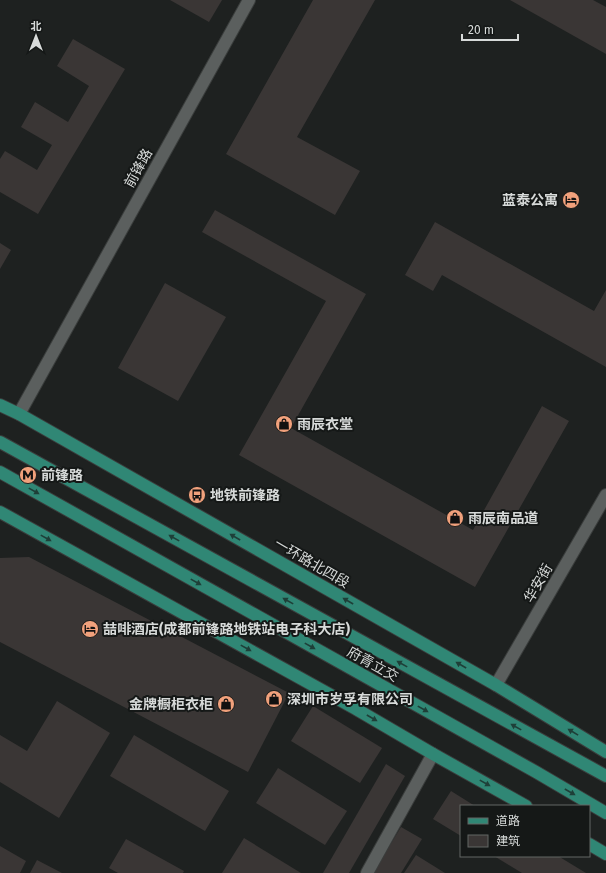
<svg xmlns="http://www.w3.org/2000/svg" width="606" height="873" font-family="'Fira Sans','Noto Sans SC',sans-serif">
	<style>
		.building { fill: #3a3635 }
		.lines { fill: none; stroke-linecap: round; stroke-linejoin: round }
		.minor-casing { stroke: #3a3d3c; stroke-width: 14 }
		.major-casing { stroke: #3a3d3c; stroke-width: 14 }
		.minor { stroke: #5b5f5e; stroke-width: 12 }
		.major { stroke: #308775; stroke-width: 12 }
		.oneway { fill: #1e3f38 }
		.labels { text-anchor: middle; stroke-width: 4; stroke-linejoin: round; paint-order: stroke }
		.street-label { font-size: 14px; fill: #d7dad9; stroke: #151817 }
		.poi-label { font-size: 14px; font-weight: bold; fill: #d7dad9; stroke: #151817; text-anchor: start }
	</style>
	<rect width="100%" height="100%" fill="#1e2120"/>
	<!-- building -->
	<g class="building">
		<polygon points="170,0 222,0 209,22"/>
		<polygon points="313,0 375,0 297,137 360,171 335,215 226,154"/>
		<polygon points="510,0 593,0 606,7 606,54"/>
		<polygon points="73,39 125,69 38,214 0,192 0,159 5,151 37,170 52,145 21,127 35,102 68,122 89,86 57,66"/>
		<polygon points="215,210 366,294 291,428 473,530 542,406 569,421 475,587 239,455 326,301 202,232"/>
		<polygon points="435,222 594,311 606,290 606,367 442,275 433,291 405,275"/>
		<polygon points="0,243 11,250 0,269"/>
		<polygon points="165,283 226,317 178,401 118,368"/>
		<polygon points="29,557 289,693 248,772 0,642 0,558"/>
		<polygon points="57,701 110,733 59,818 0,782 0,735 27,751"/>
		<polygon points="313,706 382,748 360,783 291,741"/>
		<polygon points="134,735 229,791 205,831 110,776"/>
		<polygon points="386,764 405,776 349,873 323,873"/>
		<polygon points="278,768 347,811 325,845 256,803"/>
		<polygon points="451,791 475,806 461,806 461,836 433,819"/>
		<polygon points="401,827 422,839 401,873 373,873"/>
		<polygon points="244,838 301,873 222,873"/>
		<polygon points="126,839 184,871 183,873 118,873 109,868"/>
		<polygon points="0,846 26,861 20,873 0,873"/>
		<polygon points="416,855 445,873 404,873"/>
		<polygon points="494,856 558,856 586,873 522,873"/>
		<polygon points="37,860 62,873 30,873"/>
	</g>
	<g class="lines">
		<!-- minor casing -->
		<g class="minor-casing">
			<g id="minor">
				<polyline points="19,414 249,0"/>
				<polyline points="496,685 606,495"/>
				<polyline points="367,873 433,754"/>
			</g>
		</g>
		<!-- major casing -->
		<g class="major-casing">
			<g id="major">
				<polyline points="0,405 19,414 496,685 606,752"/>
				<polyline points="0,442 606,776"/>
				<polyline points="0,472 536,772 606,813"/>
				<polyline points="0,512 356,709 433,754 526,806"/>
				<polyline points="589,844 606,854"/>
			</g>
		</g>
		<!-- minor -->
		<use href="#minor" class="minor"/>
		<!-- major -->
		<use href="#major" class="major"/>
	</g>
	<!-- one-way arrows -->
	<defs><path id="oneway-solid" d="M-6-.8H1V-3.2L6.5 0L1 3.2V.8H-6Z"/></defs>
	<g class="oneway">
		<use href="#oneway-solid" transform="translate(34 491) rotate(29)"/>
		<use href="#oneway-solid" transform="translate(235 537) rotate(-150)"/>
		<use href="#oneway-solid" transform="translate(46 538) rotate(29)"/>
		<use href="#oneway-solid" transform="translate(174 538) rotate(-151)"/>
		<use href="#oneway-solid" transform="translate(196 582) rotate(29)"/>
		<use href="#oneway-solid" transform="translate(288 601) rotate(-151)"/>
		<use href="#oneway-solid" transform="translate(348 601) rotate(-150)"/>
		<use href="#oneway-solid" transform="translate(310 646) rotate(29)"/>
		<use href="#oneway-solid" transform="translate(246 648) rotate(29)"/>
		<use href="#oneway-solid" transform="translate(402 664) rotate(-151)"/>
		<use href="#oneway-solid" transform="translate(461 665) rotate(-150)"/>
		<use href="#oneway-solid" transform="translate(423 709) rotate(29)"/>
		<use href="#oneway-solid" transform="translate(372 718) rotate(30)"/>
		<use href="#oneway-solid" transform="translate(516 727) rotate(-151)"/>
		<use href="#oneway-solid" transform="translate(573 732) rotate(-149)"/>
		<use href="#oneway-solid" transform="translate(485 783) rotate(29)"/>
		<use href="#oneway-solid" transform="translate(570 792) rotate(30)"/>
	</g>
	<!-- icons -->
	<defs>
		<g id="hotel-disc" transform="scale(0.9)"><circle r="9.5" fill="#f1a17c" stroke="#151817"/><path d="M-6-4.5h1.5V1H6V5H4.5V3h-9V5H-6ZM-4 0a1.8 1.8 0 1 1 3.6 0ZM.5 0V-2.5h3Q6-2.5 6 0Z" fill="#111"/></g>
		<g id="shop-disc" transform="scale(0.9)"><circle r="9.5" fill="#f1a17c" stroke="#151817"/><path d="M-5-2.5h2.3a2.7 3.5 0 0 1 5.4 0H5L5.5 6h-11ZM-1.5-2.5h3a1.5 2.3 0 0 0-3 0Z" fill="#111"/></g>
		<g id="metro-disc" transform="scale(0.9)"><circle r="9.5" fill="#f1a17c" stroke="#151817"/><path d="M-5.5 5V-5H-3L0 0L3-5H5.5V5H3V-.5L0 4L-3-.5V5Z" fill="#111"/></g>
		<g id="bus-disc" transform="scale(0.9)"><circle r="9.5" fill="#f1a17c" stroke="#151817"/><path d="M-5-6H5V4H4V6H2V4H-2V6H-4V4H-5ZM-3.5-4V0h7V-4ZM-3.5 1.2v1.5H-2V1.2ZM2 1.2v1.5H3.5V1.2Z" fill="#111"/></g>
	</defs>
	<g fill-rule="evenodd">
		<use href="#hotel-disc" x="571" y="200"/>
		<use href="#shop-disc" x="284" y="424"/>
		<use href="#metro-disc" x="28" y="475"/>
		<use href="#bus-disc" x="197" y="495"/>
		<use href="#shop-disc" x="455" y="518"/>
		<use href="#hotel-disc" x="90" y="629"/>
		<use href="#shop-disc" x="274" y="699"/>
		<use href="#shop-disc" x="226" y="704"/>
	</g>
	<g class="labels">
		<!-- street labels -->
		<g class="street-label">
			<text transform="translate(138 168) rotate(-61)" y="5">前锋路</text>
			<text transform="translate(312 563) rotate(30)" y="5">一环路北四段</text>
			<text transform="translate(538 583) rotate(-60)" y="5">华安街</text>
			<text transform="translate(373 664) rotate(29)" y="5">府青立交</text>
		</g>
		<!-- poi labels -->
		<g class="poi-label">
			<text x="558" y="205" text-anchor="end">蓝泰公寓</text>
			<text x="297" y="429">雨辰衣堂</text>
			<text x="41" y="480">前锋路</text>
			<text x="210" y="500">地铁前锋路</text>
			<text x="468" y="523">雨辰南品道</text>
			<text x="103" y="634">喆啡酒店(成都前锋路地铁站电子科大店)</text>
			<text x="287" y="704">深圳市岁孚有限公司</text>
			<text x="213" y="709" text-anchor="end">金牌橱柜衣柜</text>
		</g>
	</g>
	<!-- legend -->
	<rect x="460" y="805" width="130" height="52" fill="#151817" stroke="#636665"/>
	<rect x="468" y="818" width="20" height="6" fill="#308775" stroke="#636665"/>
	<text x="496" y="825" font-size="12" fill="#d7dad9">道路</text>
	<rect x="468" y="835" width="20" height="12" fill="#3a3635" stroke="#636665"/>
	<text x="496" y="845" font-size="12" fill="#d7dad9">建筑</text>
	<!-- north arrow -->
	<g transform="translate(36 36)" stroke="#151817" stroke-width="3" paint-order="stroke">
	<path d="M0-3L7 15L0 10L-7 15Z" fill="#d7dad9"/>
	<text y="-6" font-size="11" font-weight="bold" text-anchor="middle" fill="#d7dad9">北</text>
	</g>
	<!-- scale -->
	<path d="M462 34v6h56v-6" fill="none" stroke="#d7dad9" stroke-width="2"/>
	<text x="468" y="34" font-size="12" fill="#d7dad9" stroke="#151817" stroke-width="3" paint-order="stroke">20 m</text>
</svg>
